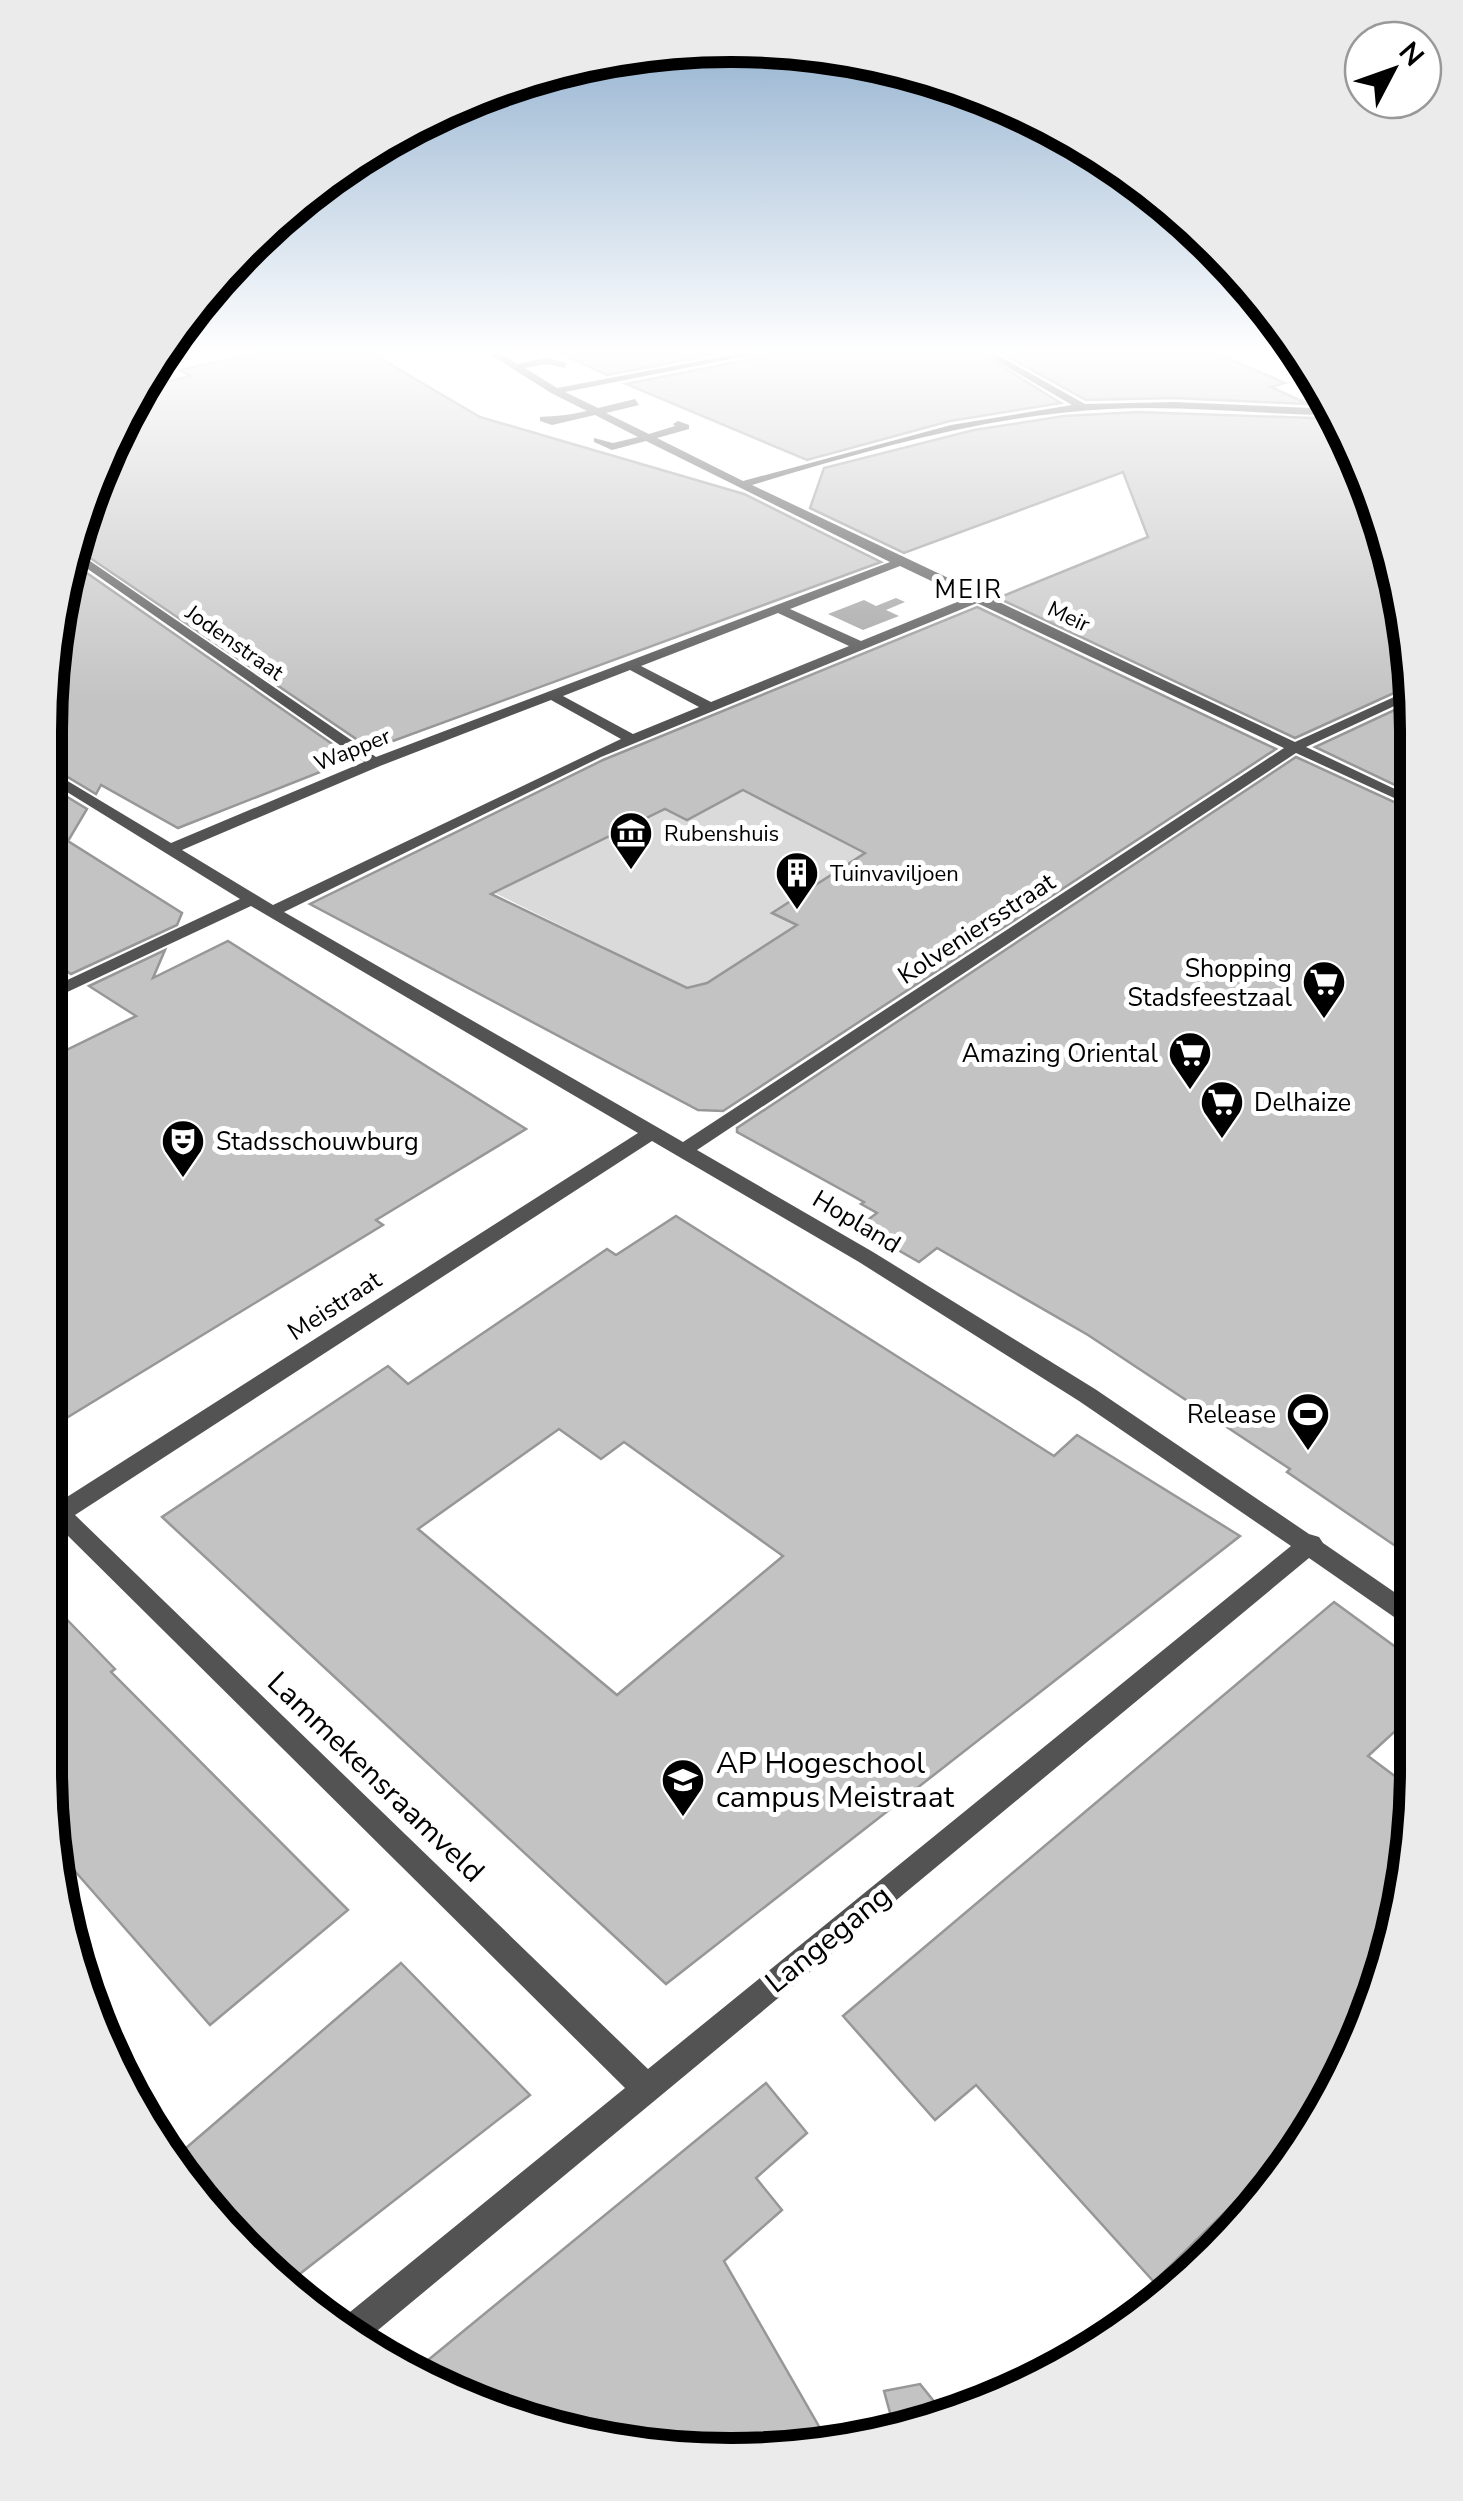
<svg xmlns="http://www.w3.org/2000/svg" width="1463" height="2501" font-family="'Nunito Sans',sans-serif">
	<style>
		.green { fill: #dadada }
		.water { fill: #a1a1a1 }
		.building { fill: #c3c3c3; stroke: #979797; stroke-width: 2.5; fill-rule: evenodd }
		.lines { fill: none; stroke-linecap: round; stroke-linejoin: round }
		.street { fill: #535353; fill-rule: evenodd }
		.labels { text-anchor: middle; stroke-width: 10; stroke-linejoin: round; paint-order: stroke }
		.far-street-label { font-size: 22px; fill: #000; stroke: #fff }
		.far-poi-label { font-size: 22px; fill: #000; stroke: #fff; text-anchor: start }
		.far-quarter-label { font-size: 25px; letter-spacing: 2.5px; fill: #000; stroke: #fff }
		.street-label { font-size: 25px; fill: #000; stroke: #fff }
		.poi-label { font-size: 25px; fill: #000; stroke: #fff; text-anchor: end }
		.near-poi-label { font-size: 30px; fill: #000; stroke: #fff; text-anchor: start }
		.near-street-label { font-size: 30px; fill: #000; stroke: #fff }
		.rim { fill: none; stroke: #000; stroke-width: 12 }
	</style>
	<rect width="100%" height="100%" fill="#fff"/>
	<!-- green -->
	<polygon class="green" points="738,788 890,866 693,991 495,893 665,809 687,820 732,796"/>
	<!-- water -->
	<polygon class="water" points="896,598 905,602 886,610 899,616 863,630 828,614 864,600 876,606"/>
	<!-- building -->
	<g class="building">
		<polygon points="258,353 371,353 480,417 744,494 881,562 371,749 74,547 82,510 142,388 190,376 180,370"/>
		<polygon points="560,353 724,353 607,375"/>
		<polygon points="765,353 980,353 1061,403 950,421 807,460 626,384 762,357"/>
		<polygon points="1001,353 1216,353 1285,383 1271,387 1308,404 1174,398 1086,400"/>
		<polygon points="1138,412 1340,419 1382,511 1416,683 1295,738 998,598 1148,537 1123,472 904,553 810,508 824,468 974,430 1064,416"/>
		<polygon points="71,562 351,757 345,759 348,761 178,828 101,785 96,794 46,764 47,686 54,651 71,645 57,633"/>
		<path d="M977,607L1276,749L723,1111L698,1110L310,904L603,760ZM743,790L865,853L772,913L797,925L707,983L687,988L491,894L665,809L687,820Z"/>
		<polygon points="1416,700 1416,795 1315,747"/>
		<polygon points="1296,757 1416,812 1416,1560 1287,1472 1290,1469 1088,1335 937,1248 919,1262 858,1227 877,1213 861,1204 864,1202 737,1132 737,1128"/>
		<polygon points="46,784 87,809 68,841 182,913 177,925 71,974 46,958"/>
		<polygon points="228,941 526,1129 376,1220 383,1225 45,1431 46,1060 136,1016 89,986 165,950 153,978"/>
		<path d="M676,1216L1054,1456L1077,1435L1240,1536L666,1984L162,1517L388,1366L408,1384L607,1249L616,1255ZM559,1429L601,1459L624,1442L783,1556L617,1695L418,1529Z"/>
		<polygon points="45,1597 115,1669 111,1672 348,1910 210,2025 59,1853 45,1770"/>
		<polygon points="1334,1602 1416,1662 1416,1712 1368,1756 1416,1792 1416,1815 1382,1990 1305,2145 1289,2149 1154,2282 976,2085 935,2120 843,2016"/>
		<polygon points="401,1963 530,2095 288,2283 187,2187 172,2160"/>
		<polygon points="766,2083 807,2133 756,2178 782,2210 724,2261 829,2444 776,2455 553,2432 416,2370"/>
		<polygon points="920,2384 949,2420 895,2431 884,2391"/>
	</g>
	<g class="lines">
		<!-- street -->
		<path class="street" d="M488,353H499L517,364L547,358L567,363L564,368L547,364L525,368L557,388L742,353H761L565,392L598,408L635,399L639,405L606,413L649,434L675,426L673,424L678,421L689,425V429L657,438L743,481L951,425L1072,405L983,353H994L1085,404L1174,402L1335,409L1338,415C1262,415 1186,405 1109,409C987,415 869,450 752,485L1295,742L1416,687V696L1306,747L1416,799V808L1296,753L697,1150L873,1252L1095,1389L1309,1534L1319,1537L1323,1543L1416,1607V1629L1407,1626L1309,1558L360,2345L350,2340L334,2325L625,2088L58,1526L45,1532V1511L638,1133L251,906L46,1002V990L240,899L46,779V768L171,843L364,762L72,558L74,550L376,757L890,562L646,441L612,450L594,442V438L613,443L638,437L595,415L552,425L540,421V417C556,416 570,415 587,411L551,393ZM900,566L967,598L861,641L790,609ZM977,603L1284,748L683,1142L284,912L601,757ZM778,613L849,646L711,702L641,666ZM630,670L699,707L633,734L563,696ZM551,700L621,739L273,905L182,850L380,766ZM652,1141L859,1262L1079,1401L1291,1546L648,2069L75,1515Z"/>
	</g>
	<!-- sky -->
	<linearGradient id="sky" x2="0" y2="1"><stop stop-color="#8baccc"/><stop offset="0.5" stop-color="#fff"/><stop offset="1" stop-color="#fff" stop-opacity="0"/></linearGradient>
	<rect width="1463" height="703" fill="url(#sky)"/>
	<!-- icons -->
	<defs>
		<g id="museum-pin" transform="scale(2.25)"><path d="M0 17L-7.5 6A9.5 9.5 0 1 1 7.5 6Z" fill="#000" stroke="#fff"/><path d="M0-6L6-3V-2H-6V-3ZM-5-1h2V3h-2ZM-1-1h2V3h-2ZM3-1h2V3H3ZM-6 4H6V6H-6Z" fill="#fff"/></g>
		<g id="building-pin" transform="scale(2.25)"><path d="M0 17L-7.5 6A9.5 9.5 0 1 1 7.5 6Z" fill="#000" stroke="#fff"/><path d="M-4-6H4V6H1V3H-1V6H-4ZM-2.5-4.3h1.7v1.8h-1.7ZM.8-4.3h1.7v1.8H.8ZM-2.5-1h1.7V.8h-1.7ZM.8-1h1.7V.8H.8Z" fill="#fff"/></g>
		<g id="supermarket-pin" transform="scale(2.25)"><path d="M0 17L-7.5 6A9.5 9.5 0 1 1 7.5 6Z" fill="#000" stroke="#fff"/><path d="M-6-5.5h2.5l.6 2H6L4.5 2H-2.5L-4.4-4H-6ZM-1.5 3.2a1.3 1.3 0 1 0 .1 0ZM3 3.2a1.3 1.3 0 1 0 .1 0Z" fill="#fff"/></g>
		<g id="theatre-pin" transform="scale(2.25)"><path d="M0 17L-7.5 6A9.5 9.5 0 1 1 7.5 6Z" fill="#000" stroke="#fff"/><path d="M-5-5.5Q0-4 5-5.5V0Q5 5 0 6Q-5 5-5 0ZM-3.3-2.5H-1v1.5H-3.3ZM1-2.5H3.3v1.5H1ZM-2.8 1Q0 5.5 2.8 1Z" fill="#fff"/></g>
		<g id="stadium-pin" transform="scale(2.25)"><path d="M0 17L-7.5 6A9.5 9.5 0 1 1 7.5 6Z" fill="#000" stroke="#fff"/><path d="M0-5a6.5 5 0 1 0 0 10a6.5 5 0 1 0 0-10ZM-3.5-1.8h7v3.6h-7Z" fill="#fff"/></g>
		<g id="university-pin" transform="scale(2.25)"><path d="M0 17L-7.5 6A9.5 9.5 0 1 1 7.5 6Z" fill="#000" stroke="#fff"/><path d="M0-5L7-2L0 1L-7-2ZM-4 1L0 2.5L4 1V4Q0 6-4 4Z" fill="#fff"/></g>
	</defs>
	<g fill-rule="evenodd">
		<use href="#museum-pin" x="631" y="833"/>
		<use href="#building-pin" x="797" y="873"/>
		<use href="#supermarket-pin" x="1324" y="982"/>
		<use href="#supermarket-pin" x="1190" y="1053"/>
		<use href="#supermarket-pin" x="1222" y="1102"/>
		<use href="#theatre-pin" x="183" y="1141"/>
		<use href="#stadium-pin" x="1308" y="1414"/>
		<use href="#university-pin" x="683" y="1780"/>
	</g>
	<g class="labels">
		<!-- far-street labels -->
		<g class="far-street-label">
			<text transform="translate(1069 616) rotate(25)" y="8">Meir</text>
			<text transform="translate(235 642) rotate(35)" y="8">Jodenstraat</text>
			<text transform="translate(352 749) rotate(-22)" y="8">Wapper</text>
		</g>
		<!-- far-poi labels -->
		<g class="far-poi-label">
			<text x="664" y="841">Rubenshuis</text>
			<text x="830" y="881">Tuinvaviljoen</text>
		</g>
		<!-- far-quarter labels -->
		<g class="far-quarter-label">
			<text x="969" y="598">MEIR</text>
		</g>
		<!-- street labels -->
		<g class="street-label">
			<text transform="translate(976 928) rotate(-33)" y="9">Kolveniersstraat</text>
			<text transform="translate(857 1221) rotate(31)" y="9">Hopland</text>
			<text transform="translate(334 1305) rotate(-33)" y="9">Meistraat</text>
		</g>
		<!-- poi labels -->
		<g class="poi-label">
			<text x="1292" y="977">Shopping<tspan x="1292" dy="29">Stadsfeestzaal</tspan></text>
			<text x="1158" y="1062">Amazing Oriental</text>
			<text x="1254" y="1111" text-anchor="start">Delhaize</text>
			<text x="216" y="1150" text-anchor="start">Stadsschouwburg</text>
			<text x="1276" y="1423">Release</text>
		</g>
		<!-- near-poi labels -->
		<g class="near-poi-label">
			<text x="716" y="1773">AP Hogeschool<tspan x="716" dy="34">campus Meistraat</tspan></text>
		</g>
		<!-- near-street labels -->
		<g class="near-street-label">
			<text transform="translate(376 1777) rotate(44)" y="10">Lammekensraamveld</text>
			<text transform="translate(828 1939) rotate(-39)" y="10">Langegang</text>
		</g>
	</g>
	<!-- crop -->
	<path d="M0 0H1463V2501H0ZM731 62H731A669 669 0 0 1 1400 731V1769A669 669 0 0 1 731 2438H731A669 669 0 0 1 62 1769V731A669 669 0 0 1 731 62Z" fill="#ebebeb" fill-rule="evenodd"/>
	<path class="rim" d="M731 62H731A669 669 0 0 1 1400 731V1769A669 669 0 0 1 731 2438H731A669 669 0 0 1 62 1769V731A669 669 0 0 1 731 62Z"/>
	<!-- north arrow -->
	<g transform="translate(1393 70) rotate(49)"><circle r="48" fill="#ffffff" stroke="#999999" stroke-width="2.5"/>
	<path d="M0-8L18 38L0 25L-18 38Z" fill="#000000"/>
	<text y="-15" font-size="28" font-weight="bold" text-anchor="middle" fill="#000000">N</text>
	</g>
</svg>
